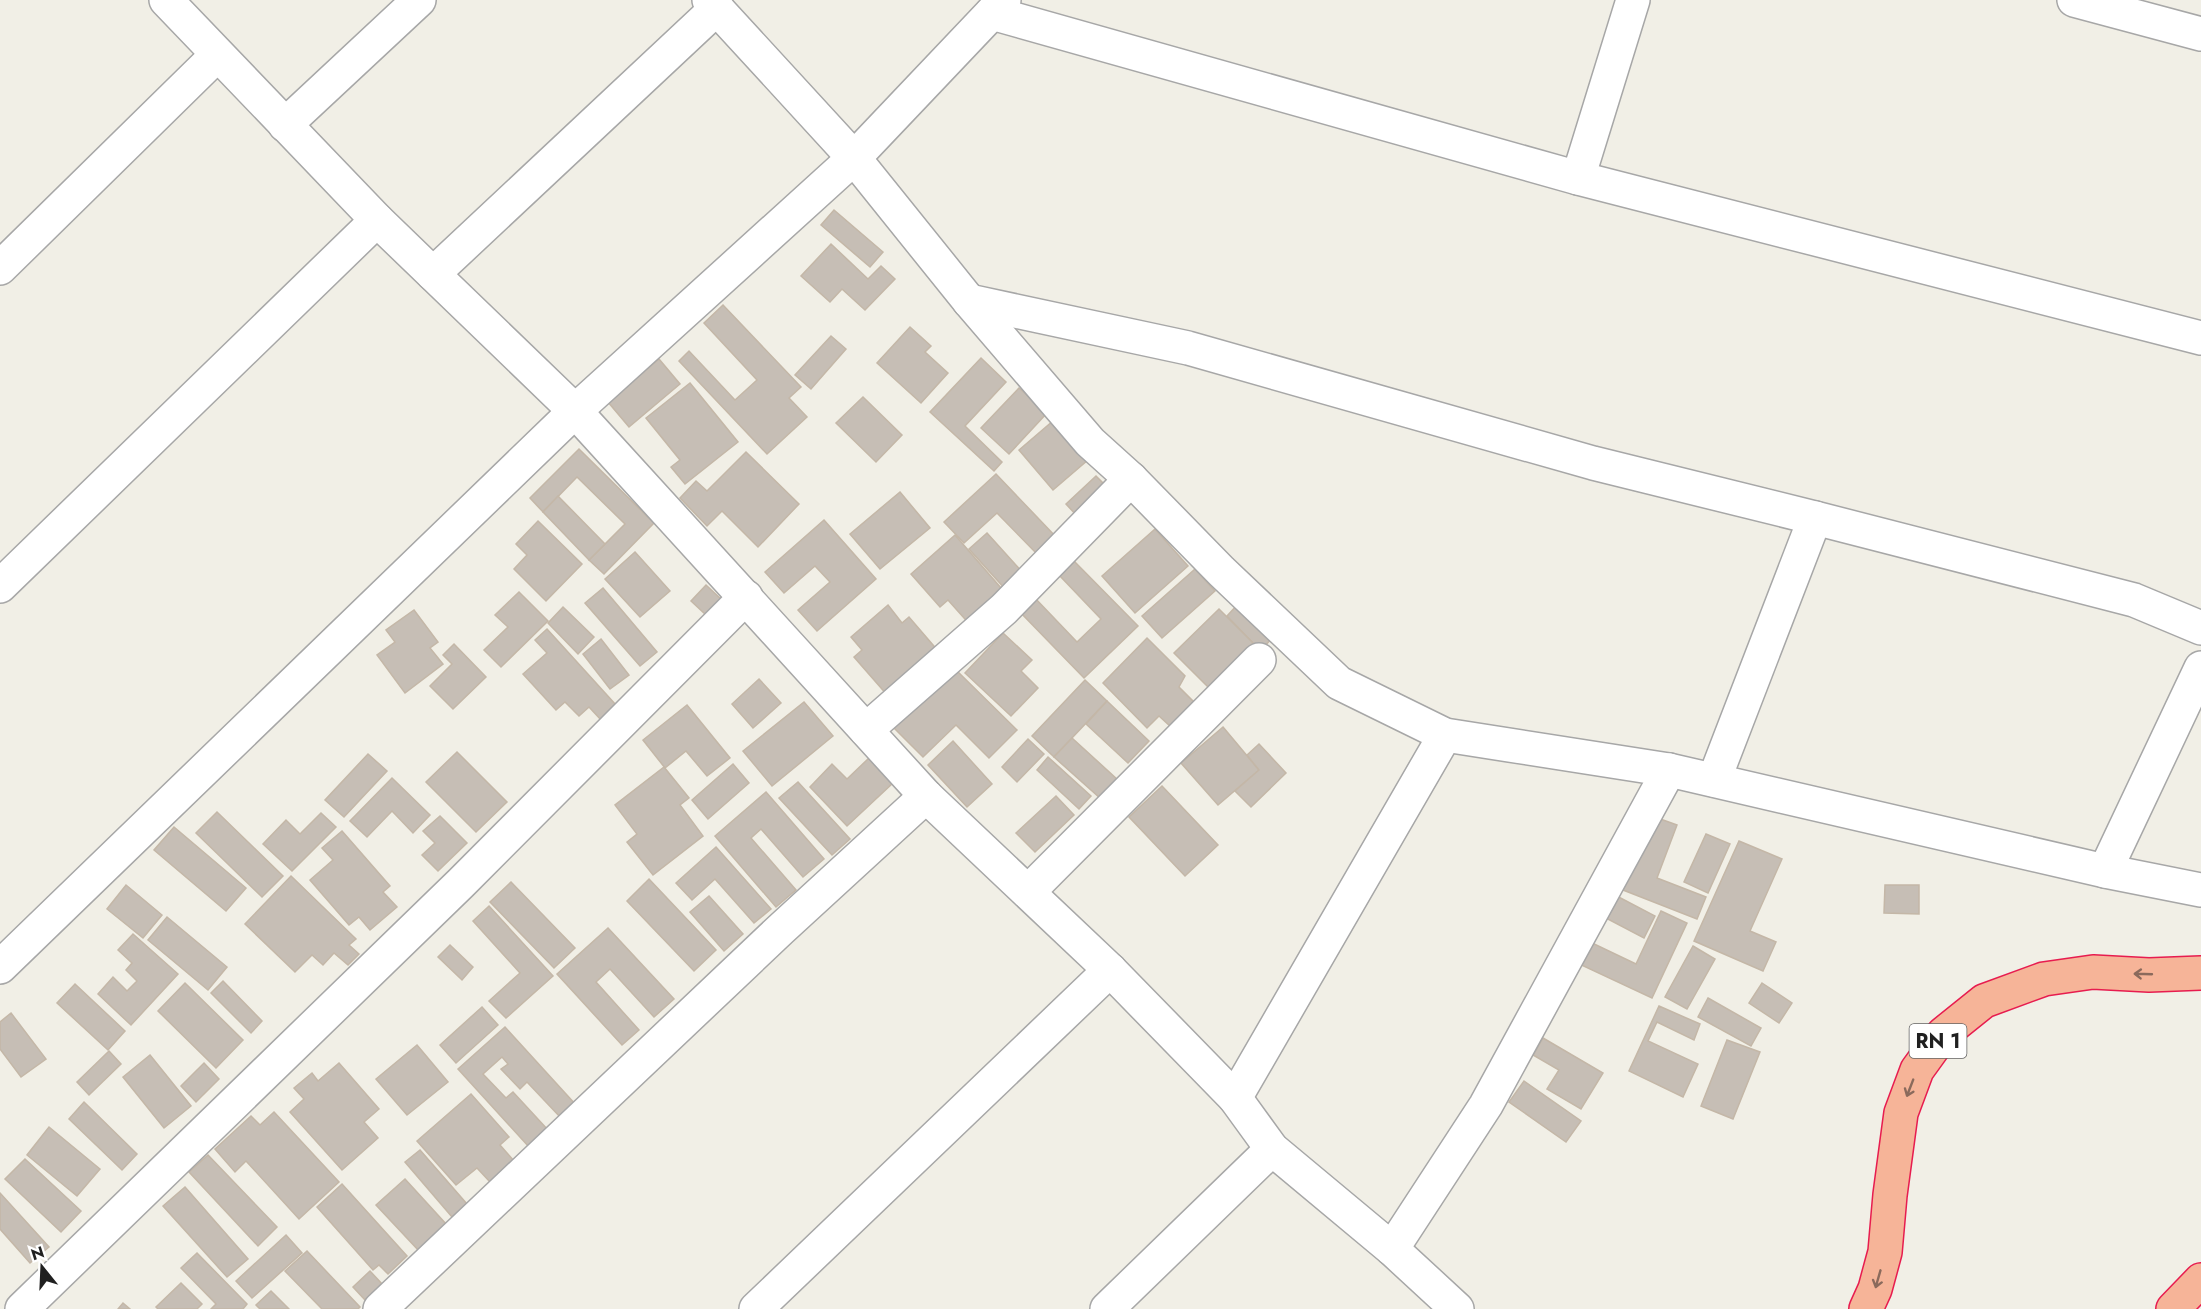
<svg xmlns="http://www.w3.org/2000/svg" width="2201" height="1309" font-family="Jost,sans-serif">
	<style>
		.building { fill: #c6beb5; stroke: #c4b7a7; stroke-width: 1.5 }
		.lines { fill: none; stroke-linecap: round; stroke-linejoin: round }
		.minor-casing { stroke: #a7a7a7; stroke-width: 36 }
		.trunk-casing { stroke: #e71c4f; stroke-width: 36 }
		.minor { stroke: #fff; stroke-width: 33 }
		.trunk { stroke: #f6b498; stroke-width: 33 }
		.oneway { stroke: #8b6a5c }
		.labels { text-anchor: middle; stroke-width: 4.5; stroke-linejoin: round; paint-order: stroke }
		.shield { fill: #fff; stroke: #636363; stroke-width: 1.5 }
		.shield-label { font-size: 20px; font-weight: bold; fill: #202020 }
	</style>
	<rect width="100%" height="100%" fill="#f1efe6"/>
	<!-- building -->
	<g class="building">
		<polygon points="834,210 883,252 870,267 821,225"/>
		<polygon points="831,244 868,279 881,266 895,279 865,310 842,289 830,302 801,276"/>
		<polygon points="723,305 801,387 789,398 807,417 767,454 679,361 689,351 735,400 757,380 704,323"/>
		<polygon points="910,327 931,346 925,352 948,373 921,403 877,363"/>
		<polygon points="831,336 846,349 811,389 795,375"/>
		<polygon points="981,358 1006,382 965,426 1002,462 994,471 930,412"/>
		<polygon points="659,359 680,384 629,427 608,402"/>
		<polygon points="690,383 738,442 685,484 671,467 680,460 646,418"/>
		<polygon points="1019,388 1047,413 1009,454 981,428"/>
		<polygon points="863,397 902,435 876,462 836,423"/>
		<polygon points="1054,420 1088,460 1053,490 1019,450"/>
		<polygon points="579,449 654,523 604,574 589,560 625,524 577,477 543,512 530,498"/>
		<polygon points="746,452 799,504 758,547 722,511 707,526 680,498 696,481 707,491"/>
		<polygon points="996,474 1057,538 1038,555 997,513 964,543 944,522"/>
		<polygon points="1096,476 1108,488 1078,517 1066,504"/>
		<polygon points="900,492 930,528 880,569 850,534"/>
		<polygon points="558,496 605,544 589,560 543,512"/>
		<polygon points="824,520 876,579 817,631 798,610 830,582 815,566 784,593 765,572"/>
		<polygon points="538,521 582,564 546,601 514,569 527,555 516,544"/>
		<polygon points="1155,529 1188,566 1135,613 1102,576"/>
		<polygon points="987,533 1024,574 1006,590 969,549"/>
		<polygon points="955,535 1008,596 972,627 948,600 940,607 911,574"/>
		<polygon points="635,552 670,591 640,617 605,579"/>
		<polygon points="1074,561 1138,626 1084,678 1019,611 1034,597 1077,642 1101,619 1059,575"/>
		<polygon points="1195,569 1215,591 1162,638 1142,616"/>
		<polygon points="706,585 721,599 706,615 691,601"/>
		<polygon points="603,588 657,652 640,666 585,603"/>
		<polygon points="519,592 548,621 501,667 484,650 508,627 495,615"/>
		<polygon points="1238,604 1274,636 1263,648 1253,643 1227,616"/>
		<polygon points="888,605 902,623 909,617 939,652 888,696 854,657 862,650 851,637"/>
		<polygon points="563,607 594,637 578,654 548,623"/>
		<polygon points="1219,609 1253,643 1208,687 1174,653"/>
		<polygon points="414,610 438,642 430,648 443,664 405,693 377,655 395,642 386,630"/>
		<polygon points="547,629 616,705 601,720 589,707 579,716 565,702 556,710 523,674 547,653 535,640"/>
		<polygon points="1003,633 1032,660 1021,671 1038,688 1011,716 965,673"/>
		<polygon points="1147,638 1185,676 1179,687 1195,703 1171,727 1159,716 1147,728 1103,683"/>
		<polygon points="601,639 629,675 610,689 583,654"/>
		<polygon points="454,644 486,677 453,709 430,686 452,664 443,655"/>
		<polygon points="952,666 1017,730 989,758 956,725 923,757 892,726"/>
		<polygon points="759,679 781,703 753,728 732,704"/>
		<polygon points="1085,680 1107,701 1054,757 1032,736"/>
		<polygon points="1107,701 1149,741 1128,763 1086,724"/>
		<polygon points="804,702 833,736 772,786 743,751"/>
		<polygon points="687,705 730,758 707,776 686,751 665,768 643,740"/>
		<polygon points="1223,727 1259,770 1218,805 1181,763"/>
		<polygon points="1072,738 1118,780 1101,799 1054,757"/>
		<polygon points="1028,739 1044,754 1017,782 1002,767"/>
		<polygon points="953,741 992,784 967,807 928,765"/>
		<polygon points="1259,744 1286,773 1251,807 1235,791 1259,770 1247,755"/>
		<polygon points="457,752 507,802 476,832 426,782"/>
		<polygon points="368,754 387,771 344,817 325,800"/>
		<polygon points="1048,757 1091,796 1079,809 1037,770"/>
		<polygon points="869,758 893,783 847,826 810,787 832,764 847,779"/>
		<polygon points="733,764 749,783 708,819 692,800"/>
		<polygon points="664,767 689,798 680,805 703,836 653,875 627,842 637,834 615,805"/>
		<polygon points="392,778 430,815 413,833 392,811 367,837 350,821"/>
		<polygon points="798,782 850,839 832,855 779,798"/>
		<polygon points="1162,786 1218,845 1185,876 1129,817"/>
		<polygon points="766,792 824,859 803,877 761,829 751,838 796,890 776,907 715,836"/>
		<polygon points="1056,796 1074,815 1035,852 1016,833"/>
		<polygon points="217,812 283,876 262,897 196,833"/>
		<polygon points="321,813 336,827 292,871 263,844 286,820 300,834"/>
		<polygon points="440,816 467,843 438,871 422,855 435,843 423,831"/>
		<polygon points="1652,816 1677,825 1657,878 1706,897 1697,919 1623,890"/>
		<polygon points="174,827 246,888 226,911 154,850"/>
		<polygon points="342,831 390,886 383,892 397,907 370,930 359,917 349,925 310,880 333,860 322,848"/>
		<polygon points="1706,834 1730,844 1708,893 1684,882"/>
		<polygon points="1739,841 1782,859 1750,931 1776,942 1763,971 1694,941"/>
		<polygon points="716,847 771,909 754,923 715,879 692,900 676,883"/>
		<polygon points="291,876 356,939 349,945 359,954 348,965 334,953 323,965 312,955 295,972 245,924"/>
		<polygon points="649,879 716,950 694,971 627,901"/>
		<polygon points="511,882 575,948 554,968 490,902"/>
		<polygon points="126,885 162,915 143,938 107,909"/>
		<polygon points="1885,885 1919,885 1919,914 1884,913"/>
		<polygon points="1611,893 1655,916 1644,938 1600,915"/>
		<polygon points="709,896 743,934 724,951 690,912"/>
		<polygon points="489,906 553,976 506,1018 489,1001 520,973 473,921"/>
		<polygon points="1661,911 1687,923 1652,998 1577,963 1588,941 1636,964"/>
		<polygon points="167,917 227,967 208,990 148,940"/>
		<polygon points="608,928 674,999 654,1017 610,969 596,982 639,1030 622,1045 557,974"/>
		<polygon points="133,934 178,974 131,1025 98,994 113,977 127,991 137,981 126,970 132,963 118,950"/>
		<polygon points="450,945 473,967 462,980 438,957"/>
		<polygon points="1693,946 1715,959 1687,1009 1665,997"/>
		<polygon points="223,981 262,1021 251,1033 211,993"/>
		<polygon points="185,983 243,1040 216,1068 158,1011"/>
		<polygon points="1762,983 1792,1003 1779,1023 1749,1003"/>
		<polygon points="75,984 125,1031 108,1050 57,1003"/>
		<polygon points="1708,998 1761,1028 1751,1046 1698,1017"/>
		<polygon points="1659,1006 1700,1024 1694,1040 1657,1022 1648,1041 1698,1064 1683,1097 1629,1071"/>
		<polygon points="482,1007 498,1025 456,1063 440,1045"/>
		<polygon points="11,1013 46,1059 21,1077 0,1049 0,1022"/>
		<polygon points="505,1027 576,1105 561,1118 527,1082 520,1089 501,1069 508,1064 502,1057 483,1074 506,1098 513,1092 548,1130 529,1147 458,1069"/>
		<polygon points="1543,1038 1603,1073 1581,1109 1547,1089 1559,1070 1533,1055"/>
		<polygon points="1727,1040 1760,1052 1733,1119 1701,1106"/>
		<polygon points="417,1045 448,1082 407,1115 376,1079"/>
		<polygon points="109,1051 121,1064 89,1095 77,1082"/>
		<polygon points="150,1055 191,1106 164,1128 123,1077"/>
		<polygon points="204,1063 219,1079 196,1102 181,1086"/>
		<polygon points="339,1063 379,1109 364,1122 378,1138 342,1170 290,1112 304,1099 294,1088 312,1073 318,1081"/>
		<polygon points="1524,1081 1581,1121 1566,1142 1509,1102"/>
		<polygon points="471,1094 509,1137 500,1145 514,1161 490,1182 477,1168 456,1185 417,1141"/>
		<polygon points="84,1102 137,1154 122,1170 69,1119"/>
		<polygon points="274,1112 339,1182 299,1219 246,1161 235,1172 215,1149 251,1116 260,1125"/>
		<polygon points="49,1127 100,1169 77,1196 27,1155"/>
		<polygon points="420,1150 467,1204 452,1217 405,1162"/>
		<polygon points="208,1155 277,1227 258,1246 189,1172"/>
		<polygon points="25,1159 81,1211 61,1232 5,1179"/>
		<polygon points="405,1179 447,1225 419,1251 376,1205"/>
		<polygon points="342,1184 407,1256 388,1274 379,1265 373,1270 317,1207"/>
		<polygon points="185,1187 248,1259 227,1277 163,1206"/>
		<polygon points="0,1193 49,1247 30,1263 0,1229"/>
		<polygon points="286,1235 302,1253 252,1298 236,1281"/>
		<polygon points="307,1251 360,1307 358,1309 322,1309 285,1271"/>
		<polygon points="197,1253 247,1304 243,1309 211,1309 216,1304 181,1268"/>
		<polygon points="370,1271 383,1285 365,1300 353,1287"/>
		<polygon points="181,1283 202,1304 197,1309 158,1309 156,1307"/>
		<polygon points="271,1291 289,1309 260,1309 256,1305"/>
		<polygon points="123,1303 130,1309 118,1309"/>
	</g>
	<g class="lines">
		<!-- minor casing -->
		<g class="minor-casing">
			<g id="minor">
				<polyline points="166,0 377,220 575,411 926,796 1110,970 1235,1098 1272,1149 1392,1249 1457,1309"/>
				<polyline points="709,0 854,158 969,301 1090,442 1131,479 1221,571 1339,683 1445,735 1669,770 2105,871 2201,890"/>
				<polyline points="2074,0 2201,34"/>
				<polyline points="992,13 1578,178 2201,338"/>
				<polyline points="285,125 419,0"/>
				<polyline points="1578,178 1633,0"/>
				<polyline points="0,268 217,55"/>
				<polyline points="433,274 717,8"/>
				<polyline points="969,301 1188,348 1593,463 1815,518 2134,600 2201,628"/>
				<polyline points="0,586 377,220"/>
				<polyline points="866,730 1004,609 1131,479"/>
				<polyline points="1714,780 1815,518"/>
				<polyline points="2105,871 2201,668"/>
				<polyline points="1028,892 1259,660"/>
				<polyline points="0,967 575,411 854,158 1004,0"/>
				<polyline points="1235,1098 1445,735"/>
				<polyline points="1392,1249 1486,1105 1669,770"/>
				<polyline points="22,1309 461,883 746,597"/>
				<polyline points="380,1309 780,930 926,796"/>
				<polyline points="756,1309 1110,970"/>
				<polyline points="1107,1309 1272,1149"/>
			</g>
		</g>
		<!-- trunk casing -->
		<g class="trunk-casing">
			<g id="trunk">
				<polyline points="1866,1309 1875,1289 1885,1252 1890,1195 1901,1113 1917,1070 1943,1034 1984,1001 2044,979 2093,972 2149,975 2201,973"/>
				<polyline points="2173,1309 2201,1280"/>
			</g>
		</g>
		<!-- minor -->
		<use href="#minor" class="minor"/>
		<!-- trunk -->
		<use href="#trunk" class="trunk"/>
	</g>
	<!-- one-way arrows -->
	<defs><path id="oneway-shaft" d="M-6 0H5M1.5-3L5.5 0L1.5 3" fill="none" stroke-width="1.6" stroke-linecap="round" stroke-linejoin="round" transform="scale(1.5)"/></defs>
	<g class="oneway">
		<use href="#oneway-shaft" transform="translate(2143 974) rotate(-178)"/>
		<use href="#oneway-shaft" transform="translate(1910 1088) rotate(111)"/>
		<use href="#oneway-shaft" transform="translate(1878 1279) rotate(106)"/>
	</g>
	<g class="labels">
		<!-- shield labels -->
		<rect class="shield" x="1909.5" y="1024" width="57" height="34" rx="4.5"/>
		<g class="shield-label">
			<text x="1938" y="1048">RN 1</text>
		</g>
	</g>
	<!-- north arrow -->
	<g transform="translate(42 1267) rotate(342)" stroke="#ffffff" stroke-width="4.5" paint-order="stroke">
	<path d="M0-4.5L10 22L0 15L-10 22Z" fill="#202020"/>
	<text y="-9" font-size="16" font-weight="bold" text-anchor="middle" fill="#202020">N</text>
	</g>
</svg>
